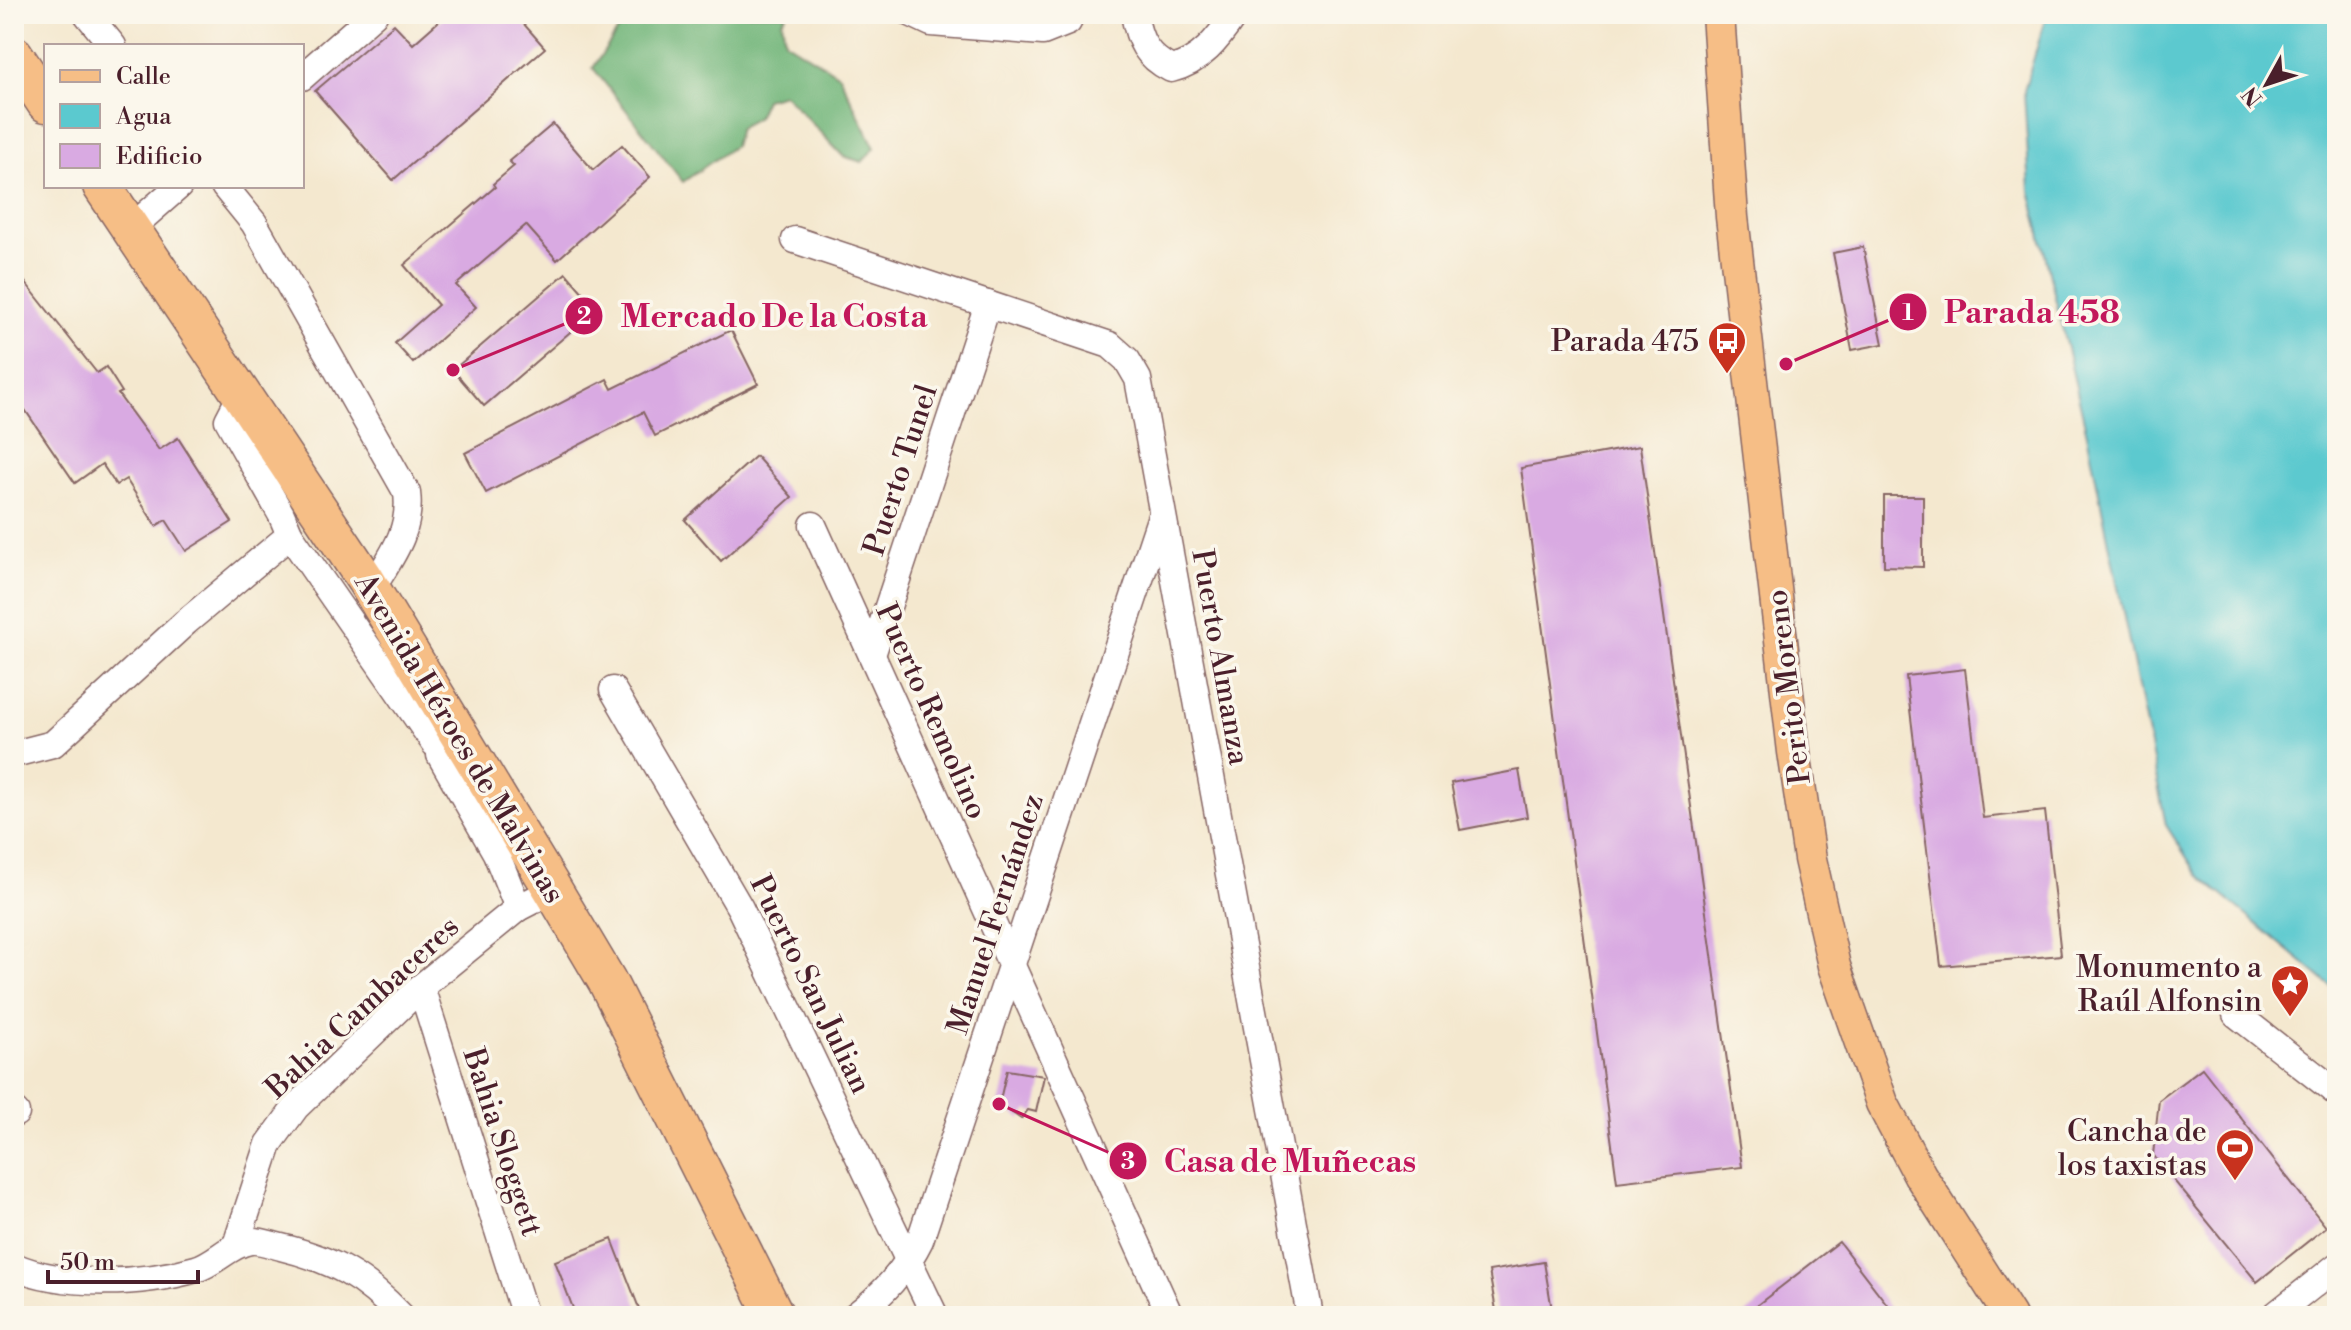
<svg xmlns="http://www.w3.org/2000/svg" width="2351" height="1330" font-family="'Libre Bodoni',serif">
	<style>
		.forest { fill: #71b579; stroke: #5e6a52; stroke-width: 2 }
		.water { fill: #5bc9cf; stroke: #52747d; stroke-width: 2 }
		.building { fill: #d9aae2 }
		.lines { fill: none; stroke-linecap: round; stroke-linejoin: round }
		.minor-casing { stroke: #866564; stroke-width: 29 }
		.major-casing { stroke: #866564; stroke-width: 35 }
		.highway-casing { stroke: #866564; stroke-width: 41 }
		.minor { stroke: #fff; stroke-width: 26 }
		.major { stroke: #f6be86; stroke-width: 32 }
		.highway { stroke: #f6be86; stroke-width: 38 }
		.labels { text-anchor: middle; stroke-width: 7; stroke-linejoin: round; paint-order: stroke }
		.poi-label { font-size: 30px; fill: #4a1f2b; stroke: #fbf7ec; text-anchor: end }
		.street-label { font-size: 30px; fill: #4a1f2b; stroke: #fbf7ec }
		.leader { fill: none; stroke: #c2185b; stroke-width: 3 }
		.callout-dot { fill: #c2185b; stroke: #fbf7ec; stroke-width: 3 }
		.mark-label { font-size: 24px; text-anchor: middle; font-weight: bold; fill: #fff }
		.callout-label { font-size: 32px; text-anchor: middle; font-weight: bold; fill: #c2185b; stroke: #fbf7ec; stroke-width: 7; stroke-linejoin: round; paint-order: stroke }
	</style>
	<rect width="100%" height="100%" fill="#fbf7ec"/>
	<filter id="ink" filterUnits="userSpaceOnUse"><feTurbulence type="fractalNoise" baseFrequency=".0125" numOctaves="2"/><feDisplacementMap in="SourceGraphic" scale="16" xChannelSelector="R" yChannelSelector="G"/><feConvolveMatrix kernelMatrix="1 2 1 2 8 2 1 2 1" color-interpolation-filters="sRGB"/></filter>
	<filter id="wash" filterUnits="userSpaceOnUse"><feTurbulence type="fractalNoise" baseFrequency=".006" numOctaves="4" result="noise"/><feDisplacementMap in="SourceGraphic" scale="32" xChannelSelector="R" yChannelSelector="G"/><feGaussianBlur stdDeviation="1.8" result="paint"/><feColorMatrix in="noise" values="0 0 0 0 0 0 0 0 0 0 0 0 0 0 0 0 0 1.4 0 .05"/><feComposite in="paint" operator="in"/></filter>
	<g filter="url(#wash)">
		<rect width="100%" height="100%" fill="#f4e8cf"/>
		<!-- forest -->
		<polygon class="forest" points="629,14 787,14 782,21 785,41 839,75 875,148 862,162 843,156 784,94 765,99 757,117 739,128 734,146 683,182 593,68"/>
		<!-- water -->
		<polygon class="water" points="2047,14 2337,14 2337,991 2198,875 2166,825 2087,434 2030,190 2024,91"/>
		<g id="blocks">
			<!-- building -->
			<g class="building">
				<polygon points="447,14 515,14 545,48 393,180 315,91 394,24 413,44"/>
				<polygon points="553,124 593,170 622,145 650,177 557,260 526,225 456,285 476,307 413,363 395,343 438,305 404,265 495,187 493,184 514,166 509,161"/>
				<polygon points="1863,247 1883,344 1852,350 1833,253"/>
				<polygon points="14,268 97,373 106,367 122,392 118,394 159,450 178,438 232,522 186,551 166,520 156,526 126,479 116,485 102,464 75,483 21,404 14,409"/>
				<polygon points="566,273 597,309 484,406 453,370"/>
				<polygon points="731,330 758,384 655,436 643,412 486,493 465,453 607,379 612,389"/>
				<polygon points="1640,446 1742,1167 1617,1182 1521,468"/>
				<polygon points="756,456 792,497 721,561 685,520"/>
				<polygon points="1884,496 1923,496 1923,567 1884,566"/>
				<polygon points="1965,669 1983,818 2045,811 2061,955 1941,966 1906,676"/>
				<polygon points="1519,770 1527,817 1460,830 1451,783"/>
				<polygon points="2202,1068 2326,1227 2257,1282 2153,1155 2159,1100"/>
				<polygon points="1007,1070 1044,1076 1036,1112 1028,1110 1021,1119 999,1104"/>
				<polygon points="612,1239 642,1316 576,1316 555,1261"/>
				<polygon points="1839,1242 1896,1316 1743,1316"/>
				<polygon points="1544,1262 1553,1316 1497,1316 1489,1271"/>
			</g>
		</g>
	</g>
	<g filter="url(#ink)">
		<use href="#blocks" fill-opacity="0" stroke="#866564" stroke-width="2"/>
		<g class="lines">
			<!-- minor casing -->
			<g class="minor-casing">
				<g id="minor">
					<polyline points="87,14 113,46"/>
					<polyline points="912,14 931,23 1043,32 1068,22 1072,14"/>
					<path d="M1134,14C1139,41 1146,56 1171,69C1201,62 1218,39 1235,14"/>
					<polyline points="302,77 374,14"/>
					<path d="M224,186L254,223L407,493C412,532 390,558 371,590"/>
					<polyline points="130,229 179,186"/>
					<polyline points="795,240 1110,345 1127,360 1138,379 1310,1316"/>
					<polyline points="813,525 1170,1316"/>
					<polyline points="290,535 435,744 457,764 482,776"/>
					<polyline points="872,655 988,304"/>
					<polyline points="613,690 740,908 935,1316"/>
					<polyline points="14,754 53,744 186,622 290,535 281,514 228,420 241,395"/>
					<polyline points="440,755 496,853 518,908"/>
					<polyline points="421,987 525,1316"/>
					<polyline points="2236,1014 2337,1093"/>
					<polyline points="14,1111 16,1113"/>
					<polyline points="236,1245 269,1144 296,1107 421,987 518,908 553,890"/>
					<path d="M14,1266C64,1288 145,1284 196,1269C216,1263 230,1244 251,1241C260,1240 272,1245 281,1247C334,1260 364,1277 401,1316"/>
					<path d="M855,1316C883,1294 904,1272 920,1240L1161,516"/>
					<polyline points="2274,1316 2337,1266"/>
				</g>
			</g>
			<!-- major casing -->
			<g class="major-casing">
				<polyline id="major" points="1718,14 1732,217 1794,752 1810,859 1834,966 1882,1103 1920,1175 2010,1316"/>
			</g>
			<!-- highway casing -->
			<g class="highway-casing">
				<g id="highway">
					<polyline points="14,55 46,103"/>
					<polyline points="102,186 365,579 553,890 607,981 775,1316"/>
				</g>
			</g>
			<!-- minor -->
			<use href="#minor" class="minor"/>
			<!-- major -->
			<use href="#major" class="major"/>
			<!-- highway -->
			<use href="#highway" class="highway"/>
		</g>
	</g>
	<!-- icons -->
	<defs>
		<g id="bus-pin" transform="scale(2)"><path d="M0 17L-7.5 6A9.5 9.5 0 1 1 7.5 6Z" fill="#c8321e" stroke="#fbf7ec"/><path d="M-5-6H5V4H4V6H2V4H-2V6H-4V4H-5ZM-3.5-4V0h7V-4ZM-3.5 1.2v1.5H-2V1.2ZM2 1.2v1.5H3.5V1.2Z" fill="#fff"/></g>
		<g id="sight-pin" transform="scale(2)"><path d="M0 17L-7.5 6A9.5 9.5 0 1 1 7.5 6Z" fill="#c8321e" stroke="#fbf7ec"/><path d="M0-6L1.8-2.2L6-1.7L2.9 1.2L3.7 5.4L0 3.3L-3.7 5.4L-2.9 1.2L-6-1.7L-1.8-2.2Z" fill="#fff"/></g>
		<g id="stadium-pin" transform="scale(2)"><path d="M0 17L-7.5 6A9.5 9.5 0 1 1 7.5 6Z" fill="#c8321e" stroke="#fbf7ec"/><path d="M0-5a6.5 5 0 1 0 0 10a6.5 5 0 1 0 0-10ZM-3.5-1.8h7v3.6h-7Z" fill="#fff"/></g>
	</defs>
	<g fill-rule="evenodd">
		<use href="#bus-pin" x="1727" y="341"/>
		<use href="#sight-pin" x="2290" y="984"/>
		<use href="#stadium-pin" x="2235" y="1148"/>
	</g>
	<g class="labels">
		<!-- poi labels -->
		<g class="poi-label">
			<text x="1699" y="351">Parada 475</text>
			<text x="2262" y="977">Monumento a<tspan x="2262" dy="34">Raúl Alfonsin</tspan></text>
			<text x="2207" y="1141">Cancha de<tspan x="2207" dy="34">los taxistas</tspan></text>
		</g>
		<!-- street labels -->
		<g class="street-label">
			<text transform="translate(900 470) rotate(-72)" y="10">Puerto Tunel</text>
			<text transform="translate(1221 657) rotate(80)" y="10">Puerto Almanza</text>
			<text transform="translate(1788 687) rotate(-97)" y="10">Perito Moreno</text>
			<text transform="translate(932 711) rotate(66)" y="10">Puerto Remolino</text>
			<text transform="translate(460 738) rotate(59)" y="10">Avenida Héroes de Malvinas</text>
			<text transform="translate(995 914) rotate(-72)" y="10">Manuel Fernández</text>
			<text transform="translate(811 984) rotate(64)" y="10">Puerto San Julian</text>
			<text transform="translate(362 1007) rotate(-43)" y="10">Bahia Cambaceres</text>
			<text transform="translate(503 1142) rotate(72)" y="10">Bahia Sloggett</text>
		</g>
	</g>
	<!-- callouts -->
	<path class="leader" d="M1786 364L1908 312M453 370L584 316M999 1104L1128 1161"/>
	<g class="callout-dot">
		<circle cx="1786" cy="364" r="8"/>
		<circle cx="453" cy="370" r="8"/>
		<circle cx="999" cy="1104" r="8"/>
		<circle cx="1908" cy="312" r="20"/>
		<circle cx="584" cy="316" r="20"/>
		<circle cx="1128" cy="1161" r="20"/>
	</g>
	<g class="mark-label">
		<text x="1908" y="320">1</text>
		<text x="584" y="324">2</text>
		<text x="1128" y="1169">3</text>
	</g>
	<g class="callout-label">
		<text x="2032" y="323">Parada 458</text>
		<text x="774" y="327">Mercado De la Costa</text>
		<text x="1290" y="1172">Casa de Muñecas</text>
	</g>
	<!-- margin -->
	<rect width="2351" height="1330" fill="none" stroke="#fbf7ec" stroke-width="48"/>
	<!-- legend -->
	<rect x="44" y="44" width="260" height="144" fill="#fbf7ec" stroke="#b4a19f" stroke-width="2"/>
	<rect x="60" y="70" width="40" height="12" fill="#f6be86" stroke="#b4a19f" stroke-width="2"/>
	<text x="116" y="84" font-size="24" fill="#4a1f2b">Calle</text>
	<rect x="60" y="104" width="40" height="24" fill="#5bc9cf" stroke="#b4a19f" stroke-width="2"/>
	<text x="116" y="124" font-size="24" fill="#4a1f2b">Agua</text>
	<rect x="60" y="144" width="40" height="24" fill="#d9aae2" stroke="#b4a19f" stroke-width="2"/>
	<text x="116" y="164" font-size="24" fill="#4a1f2b">Edificio</text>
	<!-- north arrow -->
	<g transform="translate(2267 84) rotate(230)" stroke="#fbf7ec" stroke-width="6" paint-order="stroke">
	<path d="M0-6L14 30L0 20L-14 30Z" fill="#4a1f2b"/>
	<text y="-12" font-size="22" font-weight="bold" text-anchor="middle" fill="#4a1f2b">N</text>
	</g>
	<!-- scale -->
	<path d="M48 1270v12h150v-12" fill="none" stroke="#4a1f2b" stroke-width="4"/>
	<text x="60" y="1270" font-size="24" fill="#4a1f2b" stroke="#fbf7ec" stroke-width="6" paint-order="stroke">50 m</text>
</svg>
